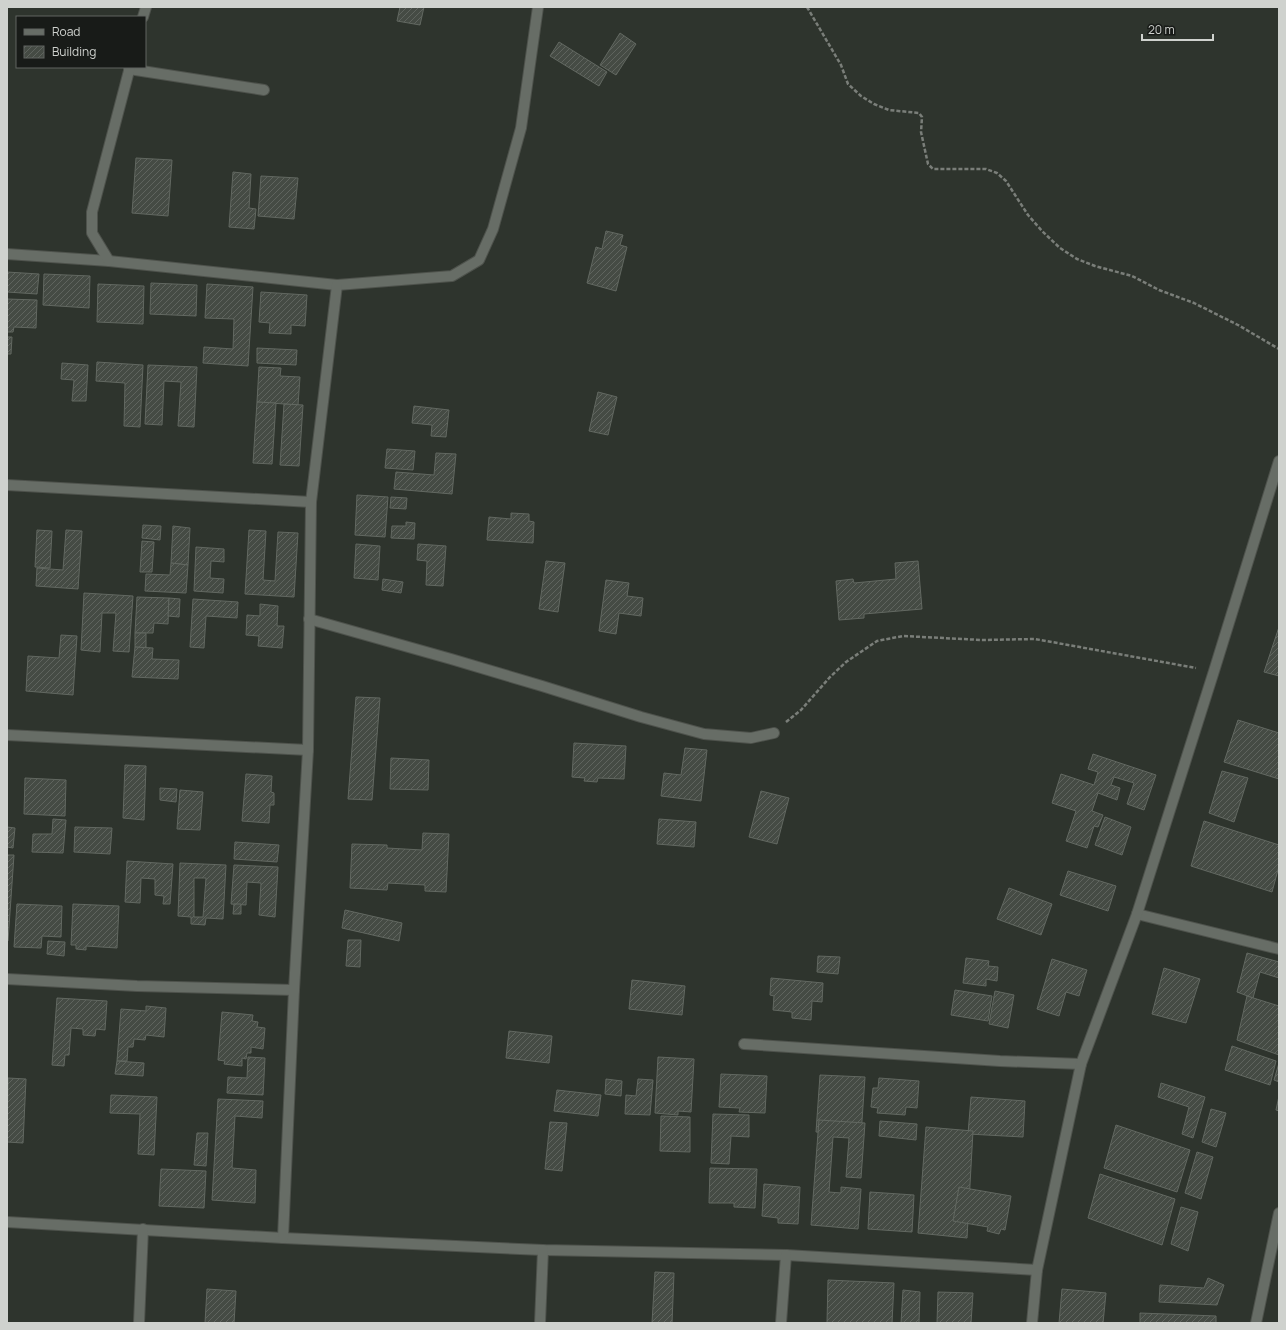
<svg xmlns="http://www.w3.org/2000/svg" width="1286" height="1330" font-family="Manrope,sans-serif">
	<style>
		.building { fill: url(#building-hatch); stroke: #626861; fill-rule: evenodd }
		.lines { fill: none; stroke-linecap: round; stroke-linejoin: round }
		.minor-casing { stroke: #4e524c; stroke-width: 12 }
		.path { stroke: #7a7e79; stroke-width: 2.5; stroke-dasharray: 4 2; stroke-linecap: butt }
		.minor { stroke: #676d66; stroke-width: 10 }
	</style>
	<defs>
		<pattern id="building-hatch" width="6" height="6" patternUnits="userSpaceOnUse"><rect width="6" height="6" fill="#454b44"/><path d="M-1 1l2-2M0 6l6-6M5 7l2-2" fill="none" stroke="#5f645e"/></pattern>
	</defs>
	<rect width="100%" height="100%" fill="#2e342d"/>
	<!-- building -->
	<g class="building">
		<polygon points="400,7 424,7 420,25 397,21"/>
		<polygon points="620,33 636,44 616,75 600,65"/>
		<polygon points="559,42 607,72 599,86 550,56"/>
		<polygon points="136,158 172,160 168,216 132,213"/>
		<polygon points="233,172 251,174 249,208 256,209 254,229 229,227"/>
		<polygon points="261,176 298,178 294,219 258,216"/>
		<polygon points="606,231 623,235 620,245 627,247 616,291 587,283 596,247 602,249"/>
		<polygon points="7,272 39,274 37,294 7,292"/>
		<polygon points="44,274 90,276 89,308 43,305"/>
		<polygon points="151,283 197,285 196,316 150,314"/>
		<polygon points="98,284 144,286 143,324 97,322"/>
		<polygon points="207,284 253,287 248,366 203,363 204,347 233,349 234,319 205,318"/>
		<polygon points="261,292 307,295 305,326 291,325 291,334 269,333 270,323 259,322"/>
		<polygon points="7,299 37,300 36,328 14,327 13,332 7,332"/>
		<polygon points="7,337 12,337 11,354 7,354"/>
		<polygon points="257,348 297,350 296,365 257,363"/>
		<polygon points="97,362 143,365 140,427 124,426 125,383 96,381"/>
		<polygon points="62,363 88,365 86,401 72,401 74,380 61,379"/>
		<polygon points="148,365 197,367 194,427 178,426 181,382 164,381 162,425 145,424"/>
		<polygon points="259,367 281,368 280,376 300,377 298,405 257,402"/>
		<polygon points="598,392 617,397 608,435 589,431"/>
		<polygon points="257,402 276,403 272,464 253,463"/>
		<polygon points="284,404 303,405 299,466 280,465"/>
		<polygon points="414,406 449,410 446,437 431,436 432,425 412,423"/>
		<polygon points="387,449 415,451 413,470 385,468"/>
		<polygon points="436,453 456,454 452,494 394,489 396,472 434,475"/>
		<polygon points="357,495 388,497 385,537 355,535"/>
		<polygon points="391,497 407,498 406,509 390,508"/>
		<polygon points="511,513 529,514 529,521 534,522 533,543 487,540 489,517 511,519"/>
		<polygon points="406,522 415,523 414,539 391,538 392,526 406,526"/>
		<polygon points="143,525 161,526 160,540 142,538"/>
		<polygon points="173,526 190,528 188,565 171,563"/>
		<polygon points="37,530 52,531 50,568 35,567"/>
		<polygon points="66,530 82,531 78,589 36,586 37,568 63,570"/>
		<polygon points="249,530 266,531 263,580 275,581 278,532 298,533 294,597 245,594"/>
		<polygon points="142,541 154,542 152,572 140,572"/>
		<polygon points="356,544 380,546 378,580 354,578"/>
		<polygon points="418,544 446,546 443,586 426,585 427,561 417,560"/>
		<polygon points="196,547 224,549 224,562 211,561 210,578 224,579 223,593 194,591"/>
		<polygon points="546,561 565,563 558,612 539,609"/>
		<polygon points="918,561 922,609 864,614 864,618 839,620 836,581 853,579 854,583 896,579 895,563"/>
		<polygon points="171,563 188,565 186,593 145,591 146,574 170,575"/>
		<polygon points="383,579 403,582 401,593 382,590"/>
		<polygon points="606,580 629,583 627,596 643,598 641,616 619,613 616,634 599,631"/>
		<polygon points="84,593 133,596 129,652 113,651 116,613 102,613 100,652 81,650"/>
		<polygon points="137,597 169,598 168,624 154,623 153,633 135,633"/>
		<polygon points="169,598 180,599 179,617 168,616"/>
		<polygon points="193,599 238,602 237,618 206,616 204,648 190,647"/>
		<polygon points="260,604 278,606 277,626 284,626 282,648 258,646 259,636 246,635 247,615 260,616"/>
		<polygon points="1279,627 1279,676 1264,672"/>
		<polygon points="135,633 146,633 146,648 135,647"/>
		<polygon points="61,635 77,636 73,695 26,691 28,656 59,658"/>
		<polygon points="135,647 153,648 152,659 179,660 178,679 132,677"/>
		<polygon points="356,697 380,698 372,800 348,799"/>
		<polygon points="1238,720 1279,733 1279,779 1224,762"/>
		<polygon points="574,743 626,746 624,779 598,778 597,782 584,781 585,778 572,777"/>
		<polygon points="685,748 707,750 701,801 661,796 664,773 681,775"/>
		<polygon points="1093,754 1156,775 1144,810 1127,804 1134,783 1114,777 1111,785 1120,788 1117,800 1098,793 1092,811 1103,815 1098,827 1094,826 1087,848 1066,841 1076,811 1052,803 1061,774 1094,785 1098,772 1088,769"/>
		<polygon points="391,758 429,760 428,790 390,789"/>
		<polygon points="125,765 146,766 144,820 123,818"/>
		<polygon points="1222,771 1248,778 1234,822 1209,813"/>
		<polygon points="246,774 272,776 271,792 274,793 274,805 270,805 269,823 242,821"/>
		<polygon points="25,778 66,780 65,816 24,814"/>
		<polygon points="160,788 177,789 176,802 160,800"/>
		<polygon points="180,790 203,792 200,830 177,829"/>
		<polygon points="761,791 789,798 777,844 749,837"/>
		<polygon points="1105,817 1131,827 1122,855 1095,845"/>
		<polygon points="53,819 66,820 63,853 32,852 33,834 52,834"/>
		<polygon points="659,819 696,822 694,847 657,844"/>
		<polygon points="1204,821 1279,845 1279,866 1272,892 1191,866"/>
		<polygon points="7,827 15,828 13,848 7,847"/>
		<polygon points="75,827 112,828 110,854 74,852"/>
		<polygon points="423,833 449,834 446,892 425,891 425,885 388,883 387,890 350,888 352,844 387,845 387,848 422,850"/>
		<polygon points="235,842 279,845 277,862 234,859"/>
		<polygon points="7,855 14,855 8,941 7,941"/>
		<polygon points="127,861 173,864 170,904 163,904 164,896 155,895 155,879 141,878 140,903 125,902"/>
		<path d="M180,863L226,865L223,919L206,918L205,925L191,924V917L178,916ZM194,878H206L203,917H194Z"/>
		<polygon points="234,865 278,867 275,917 259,915 261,883 247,882 246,905 231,904"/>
		<polygon points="1068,871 1116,886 1108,911 1060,895"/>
		<polygon points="1009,888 1052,904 1041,935 997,919"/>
		<polygon points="17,904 62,906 61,937 42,936 41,948 14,947"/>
		<polygon points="73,904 119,906 117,948 86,946 86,950 76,949 76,945 71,945"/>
		<polygon points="234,904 241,904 241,914 233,914"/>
		<polygon points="345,910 402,923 399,941 342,928"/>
		<polygon points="348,940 361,940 360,967 346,966"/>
		<polygon points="48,941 65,942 64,956 47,954"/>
		<polygon points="1247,953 1279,962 1279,978 1260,972 1253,998 1237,992"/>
		<polygon points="818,956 840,957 838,974 817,972"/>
		<polygon points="966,958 989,961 988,966 998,967 997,981 986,979 986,986 963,983"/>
		<polygon points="1052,959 1087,970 1079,996 1066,992 1059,1016 1037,1009"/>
		<polygon points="1164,968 1200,979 1186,1023 1152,1014"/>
		<polygon points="771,978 823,983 822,1002 812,1001 811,1020 792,1018 792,1012 773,1010 774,996 770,995"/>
		<polygon points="632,980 685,986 682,1015 629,1009"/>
		<polygon points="955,990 992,996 988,1021 951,1015"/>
		<polygon points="995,991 1014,995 1008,1028 989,1024"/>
		<polygon points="1247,996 1279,1006 1279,1055 1237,1040"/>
		<polygon points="57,998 107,1001 105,1030 96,1029 95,1036 83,1035 83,1029 71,1028 69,1055 65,1055 64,1066 52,1065"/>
		<polygon points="146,1006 166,1008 164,1037 146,1035 145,1040 134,1039 133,1047 128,1047 127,1061 117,1061 121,1009 146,1011"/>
		<polygon points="222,1012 253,1015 252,1021 258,1022 257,1027 265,1028 263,1049 251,1047 251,1053 247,1053 246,1059 242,1058 242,1066 224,1064 225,1061 218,1060"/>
		<polygon points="509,1031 552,1036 549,1063 506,1058"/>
		<polygon points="1232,1046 1276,1061 1270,1085 1225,1070"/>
		<polygon points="248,1057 265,1058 263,1095 227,1093 228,1077 247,1078"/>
		<polygon points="658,1057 694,1059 691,1112 678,1111 678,1115 655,1113"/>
		<polygon points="117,1061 144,1063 143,1076 115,1074"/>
		<polygon points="1279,1063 1279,1082 1274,1080"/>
		<polygon points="721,1074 767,1076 765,1113 739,1112 740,1108 719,1107"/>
		<polygon points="820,1075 865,1077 861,1135 816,1132"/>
		<polygon points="8,1078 26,1079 23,1143 7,1142"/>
		<polygon points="879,1078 919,1081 917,1108 906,1107 905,1115 877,1113 878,1108 871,1107 873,1088 878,1088"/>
		<polygon points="606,1079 622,1081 621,1096 605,1094"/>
		<polygon points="638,1079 653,1080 650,1115 625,1114 626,1095 636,1096"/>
		<polygon points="1161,1083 1205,1097 1193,1138 1182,1134 1189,1107 1158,1097"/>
		<polygon points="557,1090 601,1095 598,1116 554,1111"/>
		<polygon points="111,1095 157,1097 154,1155 138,1154 140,1114 110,1113"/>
		<polygon points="1279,1096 1279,1111 1276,1110"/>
		<polygon points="971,1097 1025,1101 1023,1137 968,1134"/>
		<polygon points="218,1099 263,1101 262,1118 235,1116 232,1168 256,1170 255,1203 212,1200"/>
		<polygon points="1211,1109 1226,1113 1216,1147 1202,1142"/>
		<polygon points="713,1114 749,1115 749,1137 731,1136 729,1164 711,1163"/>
		<polygon points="661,1116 690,1117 690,1152 660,1151"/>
		<polygon points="819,1120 865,1123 861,1178 846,1177 849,1138 833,1137 829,1192 841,1193 841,1187 861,1189 858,1229 811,1225"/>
		<polygon points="880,1121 917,1124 916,1140 879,1136"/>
		<polygon points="550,1122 567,1123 562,1171 545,1169"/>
		<polygon points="1116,1125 1190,1150 1177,1192 1104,1168"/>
		<polygon points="926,1127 973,1131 967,1238 918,1233"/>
		<polygon points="197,1133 208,1133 206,1166 194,1165"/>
		<polygon points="1197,1152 1213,1157 1201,1199 1185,1193"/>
		<polygon points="710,1168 757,1169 755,1208 734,1207 734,1203 709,1203"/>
		<polygon points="161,1169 206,1171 204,1208 159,1206"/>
		<polygon points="1100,1174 1175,1199 1162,1245 1088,1218"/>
		<polygon points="764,1184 800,1187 798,1224 778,1223 778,1218 762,1216"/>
		<polygon points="959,1187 1011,1196 1005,1230 1001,1229 999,1234 987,1231 988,1227 953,1221"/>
		<polygon points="870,1192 914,1195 912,1232 868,1229"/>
		<polygon points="1181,1207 1198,1212 1188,1251 1171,1244"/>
		<polygon points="655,1272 674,1273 672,1323 652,1323"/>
		<polygon points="1208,1278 1224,1285 1217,1305 1159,1302 1160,1285 1204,1288"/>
		<polygon points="828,1280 894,1283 892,1323 827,1323"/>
		<polygon points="207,1289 236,1291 234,1323 205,1323"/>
		<polygon points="1062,1289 1106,1293 1103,1323 1059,1323"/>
		<polygon points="903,1290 920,1292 919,1323 901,1323"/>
		<polygon points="938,1292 973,1293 971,1323 937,1323"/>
		<polygon points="1140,1313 1216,1316 1216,1323 1140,1323"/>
	</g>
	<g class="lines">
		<!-- minor casing -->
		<g class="minor-casing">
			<g id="minor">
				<polyline points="143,17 146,7"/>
				<polyline points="129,69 264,90"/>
				<polyline points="7,254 109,261 337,285 452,276 479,260 493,229 521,128 538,7"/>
				<polyline points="109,261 92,233 92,212 130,67"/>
				<polyline points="7,485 311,502"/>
				<polyline points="309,619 451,659 542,686 641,717 704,734 751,738 774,733"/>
				<polyline points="7,735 308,750"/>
				<polyline points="1137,914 1279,949"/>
				<polyline points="7,979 137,986 294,990"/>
				<polyline points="744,1044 1000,1061 1081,1064"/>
				<polyline points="7,1222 283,1238 543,1250 786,1255 1037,1270"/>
				<polyline points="283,1238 294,990 308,750 311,502 337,285"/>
				<polyline points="139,1323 143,1229"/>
				<polyline points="540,1323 543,1250"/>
				<polyline points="781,1323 786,1255"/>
				<polyline points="1032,1323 1037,1270 1081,1064 1137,914 1214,671 1279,461"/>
				<polyline points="1256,1323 1279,1213"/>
			</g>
		</g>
		<!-- path -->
		<g class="path">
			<polyline points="807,7 841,65 848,84 861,96 874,104 889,110 919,113 922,117 921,132 928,164 933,169 986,169 997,173 1006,181 1028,215 1042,231 1060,248 1077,259 1095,266 1132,276 1159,290 1194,303 1238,325 1279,349"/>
			<polyline points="786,722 801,710 830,677 846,662 877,641 903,636 982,640 1035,639 1196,668"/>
		</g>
		<!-- minor -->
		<use href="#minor" class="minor"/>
	</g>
	<!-- border -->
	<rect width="1286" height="1330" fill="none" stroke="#cfd2ce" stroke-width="16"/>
	<!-- legend -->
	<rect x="16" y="16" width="130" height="52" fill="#181b18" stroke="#616461"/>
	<rect x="24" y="29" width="20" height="6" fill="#676d66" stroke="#616461"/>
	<text x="52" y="36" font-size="12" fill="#cfd2ce">Road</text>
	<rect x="24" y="46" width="20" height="12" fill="url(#building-hatch)" stroke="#616461"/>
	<text x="52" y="56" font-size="12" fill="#cfd2ce">Building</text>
	<!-- scale -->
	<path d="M1142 34v6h71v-6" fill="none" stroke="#cfd2ce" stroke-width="2"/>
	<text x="1148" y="34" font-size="12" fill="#cfd2ce" stroke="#181b18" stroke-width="3" paint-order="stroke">20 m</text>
</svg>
